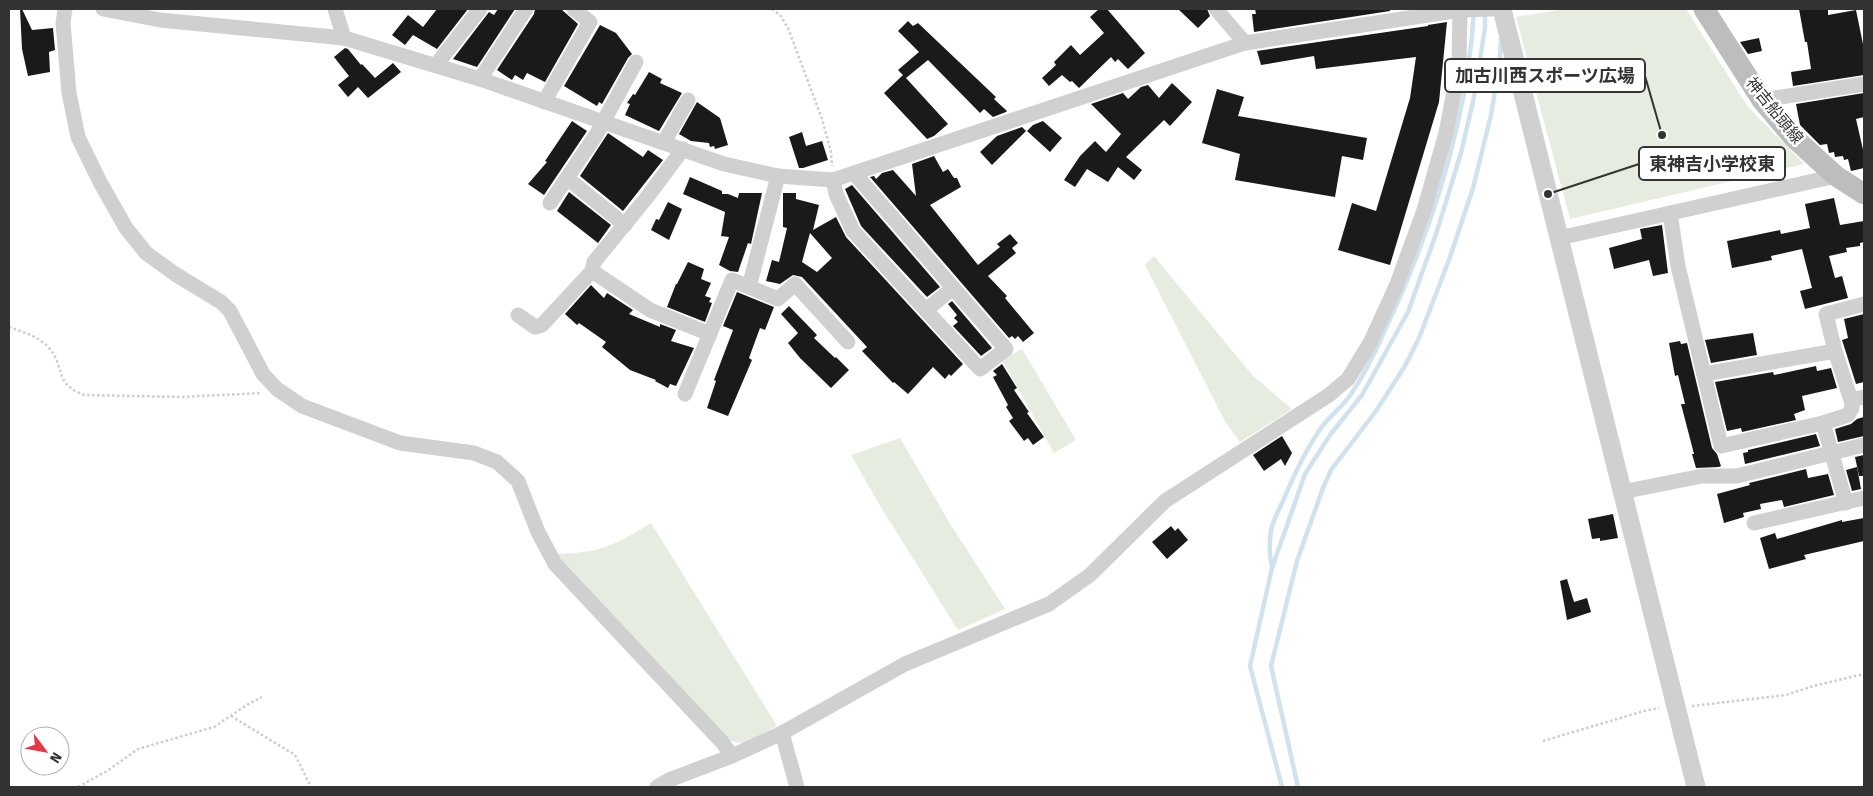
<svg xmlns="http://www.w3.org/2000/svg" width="1873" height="796" font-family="'Fira Sans','Noto Sans JP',sans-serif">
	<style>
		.green { fill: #e6ecdf }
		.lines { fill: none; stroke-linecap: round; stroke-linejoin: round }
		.stream { stroke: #cfe2ee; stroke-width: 4.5 }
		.building { fill: #1a1a1a; fill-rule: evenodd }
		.path { stroke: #cdcdcd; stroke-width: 2.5; stroke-dasharray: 2.5 2.5; stroke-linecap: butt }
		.minor { stroke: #d0d0d0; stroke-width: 15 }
		.tertiary { stroke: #d0d0d0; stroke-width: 19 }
		.secondary { stroke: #bdbdbd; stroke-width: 21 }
		.labels { text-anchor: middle; stroke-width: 5; stroke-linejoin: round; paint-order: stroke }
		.street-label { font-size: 16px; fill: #333; stroke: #fff }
		.leader { fill: none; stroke: #333; stroke-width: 2 }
		.callout-dot { fill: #333; stroke: #fff; stroke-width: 2 }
		.callout { fill: #fff; stroke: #333; stroke-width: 2 }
		.callout-label { font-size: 18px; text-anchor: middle; font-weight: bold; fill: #333 }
	</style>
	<rect width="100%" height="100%" fill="#fff"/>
	<!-- green -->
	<g class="green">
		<polygon points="1564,9 1686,9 1748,107 1804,164 1570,219 1516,17"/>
		<polygon points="1154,256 1253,376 1292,409 1240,442 1226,423 1145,265"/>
		<polygon points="1022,349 1076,440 1054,453 1002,360"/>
		<polygon points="900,438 949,522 1005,609 958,630 879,504 851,455"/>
		<path d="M651,523L777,726L743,744L728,740L556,554C571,553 587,553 602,548C620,543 635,532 651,523Z"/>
	</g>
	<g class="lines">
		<!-- stream -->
		<g class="stream">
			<path d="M1272,567C1269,554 1269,539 1272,526C1275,518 1279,509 1283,501C1293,477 1304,453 1319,431C1327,418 1340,409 1349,397C1363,377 1375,353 1385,330C1432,230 1467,122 1474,11"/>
			<polyline points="1282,787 1250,666 1272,568 1305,474 1330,435 1362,395 1408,312 1436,234 1461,153 1474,97 1485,28 1485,12"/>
			<polyline points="1298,787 1271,666 1297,561 1323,488 1331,470 1376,411 1405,366 1419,338 1449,260 1473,188 1491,115 1500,62 1501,38"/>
		</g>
	</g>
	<!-- building -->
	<g class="building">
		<polygon points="20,9 22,9 32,30 53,28 55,50 49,52 50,72 28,76 22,49"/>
		<polygon points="437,9 468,9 437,49 413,35 405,45 392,35 408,15 423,27"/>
		<polygon points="498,9 515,9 477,67 453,59 489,12 494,15"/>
		<polygon points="535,9 561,9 578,24 545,82 527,73 523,80 515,75 512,80 497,70 534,14"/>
		<polygon points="1099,9 1107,9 1145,53 1128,69 1118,59 1115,62 1111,57 1079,88 1072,81 1070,82 1062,75 1049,86 1042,78 1056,65 1054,62 1071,45 1080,55 1104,33 1090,17"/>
		<polygon points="1178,9 1207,9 1210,16 1198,28"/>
		<polygon points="1255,9 1390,9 1390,11 1254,32 1252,14 1256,14"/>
		<polygon points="1799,9 1828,9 1828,15 1856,10 1864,49 1864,75 1793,86 1791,72 1811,69 1807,42 1805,42"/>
		<polygon points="908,21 913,26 918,23 996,97 994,99 1007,111 1006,112 993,117 984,109 980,113 928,60 906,78 948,124 934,136 927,139 884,93 903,75 898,70 919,52 898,31"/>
		<polygon points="1447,22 1439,102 1390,265 1338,250 1352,203 1376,211 1410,98 1416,57 1316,69 1314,56 1261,65 1257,51 1428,26 1428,25"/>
		<polygon points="600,25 616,33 632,54 628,58 602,104 599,102 597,106 564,86"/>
		<polygon points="1759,38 1762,51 1748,54 1740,42"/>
		<polygon points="345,48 348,49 361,65 362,64 375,78 393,63 401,72 368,98 358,87 348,97 338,85 349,76 334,57"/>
		<polygon points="649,72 662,79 660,83 682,93 659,131 625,115 630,104 627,103 633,94 635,95"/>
		<polygon points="1172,83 1192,102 1170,126 1164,120 1126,157 1142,170 1134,180 1118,167 1108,182 1087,169 1075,187 1064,180 1080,156 1095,141 1106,152 1121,134 1091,104 1123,93 1128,99 1141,87 1148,85 1159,98"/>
		<polygon points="1217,89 1244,97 1238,116 1367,138 1363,160 1342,156 1335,197 1235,180 1240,154 1202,143"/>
		<polygon points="1864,93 1864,117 1856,119 1864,154 1864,168 1851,171 1848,159 1844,160 1843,156 1835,157 1834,152 1829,153 1827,144 1820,145 1800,125 1796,104"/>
		<polygon points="697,102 720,118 728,145 715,149 714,146 710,147 709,143 691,141 679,134"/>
		<polygon points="572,121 587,131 544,195 528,184 547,162 545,161"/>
		<polygon points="1043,121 1062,138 1050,152 1027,131 1033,125"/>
		<polygon points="1022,127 1026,131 992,165 980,152 997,136"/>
		<polygon points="802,132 806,146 822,141 828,160 803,168 799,168 789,137"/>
		<polygon points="608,133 643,157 648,150 663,160 623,211 580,176"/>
		<polygon points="934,156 943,172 948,169 954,178 957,178 961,187 930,205 978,265 1000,247 997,244 1010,234 1018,243 1012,248 1016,253 988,276 1007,296 1005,298 1034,333 1023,342 1018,336 1015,339 1012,336 1009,338 870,177 874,176 876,179 882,173 893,170 916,196 912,164"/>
		<polygon points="690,177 722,191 722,194 728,194 738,198 739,193 762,193 751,244 748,243 738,272 730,271 719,265 729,237 721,236 725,212 683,194"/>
		<polygon points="852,185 940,287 927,297 861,226 845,189"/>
		<polygon points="569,192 611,225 598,243 557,211"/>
		<path d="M783,193H796V199L819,205L813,230L836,217L846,237L963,364L951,376L949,374L945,379L933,367L908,394L894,382L893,383L862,351L867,347L802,277L793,275L780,284L766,281L772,260L779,262L787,228L783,227ZM810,233L832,258L817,272L802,262Z"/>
		<polygon points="1834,198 1840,225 1864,221 1864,242 1860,243 1860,246 1846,248 1847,252 1829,256 1835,278 1842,276 1848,298 1805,309 1800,291 1812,288 1802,249 1771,256 1772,260 1732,268 1727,241 1780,230 1781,234 1810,228 1805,204"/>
		<polygon points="668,202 682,209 669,240 651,230 656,219 659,220"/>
		<polygon points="1662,225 1668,273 1653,276 1649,260 1614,269 1609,248 1642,239 1640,229"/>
		<polygon points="688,262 704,269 701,279 711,283 705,296 711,298 709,302 712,303 705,322 667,307 676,284 677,284"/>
		<polygon points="591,285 604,298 607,293 633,310 629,314 660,327 660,324 676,330 671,341 694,348 676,386 670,384 668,388 655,381 656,380 630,370 602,347 606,342 579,323 577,325 565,314"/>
		<polygon points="737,292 774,307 765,330 760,328 749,358 752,360 728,416 707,408 716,381 714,380 733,330 723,326"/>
		<polygon points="952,301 992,348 981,356 953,326 958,322 954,318 957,315 948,304"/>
		<polygon points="789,306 817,335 814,338 835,358 836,357 849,370 831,388 800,358 788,343 798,333 781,314"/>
		<polygon points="1864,314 1864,382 1856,384 1842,340 1848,338 1844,319"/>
		<polygon points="1753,333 1757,355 1711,363 1705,340"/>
		<polygon points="1680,341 1681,344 1687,343 1712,448 1717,454 1721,466 1719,467 1696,468 1692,454 1694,454 1681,404 1685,404 1678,375 1675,376 1669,343"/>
		<polygon points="1002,364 1017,388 1014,390 1029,412 1027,413 1044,437 1033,445 1028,438 1024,441 1009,421 1013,418 1006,407 1008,405 993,377 997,375 993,371"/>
		<polygon points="1816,366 1817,371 1831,368 1837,388 1802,396 1805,410 1794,414 1796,420 1742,432 1741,428 1727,431 1715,382 1773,372 1774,375"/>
		<polygon points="1864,417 1864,436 1838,442 1835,429 1851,424 1857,419"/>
		<polygon points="1816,434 1820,446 1745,464 1743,453 1748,452 1748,450"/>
		<polygon points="1282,436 1292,453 1285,466 1281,459 1264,471 1253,455"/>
		<polygon points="1864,455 1864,476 1859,476 1855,457"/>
		<polygon points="1857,467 1861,489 1852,491 1846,470"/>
		<polygon points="1806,469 1808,478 1828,474 1834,495 1784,507 1782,500 1760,504 1761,509 1743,513 1744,517 1724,523 1717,494 1750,485 1749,483"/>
		<polygon points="1613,514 1618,538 1600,541 1600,538 1592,539 1588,519"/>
		<polygon points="1864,518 1864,541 1804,555 1806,559 1769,569 1760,538 1775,533 1777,539 1842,520 1842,522"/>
		<polygon points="1171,526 1175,531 1178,528 1188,540 1167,559 1152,542"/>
		<polygon points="1567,579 1574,602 1587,598 1591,612 1567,620 1560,581"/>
	</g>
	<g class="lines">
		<!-- path -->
		<g class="path">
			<polyline points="772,9 780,15 788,28 822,119 831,152 832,166"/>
			<path d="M9,327C22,332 38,336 48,347C66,365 52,383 84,395L182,397L262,393"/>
			<polyline points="1692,706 1786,695 1813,686 1864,674"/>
			<polyline points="231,716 295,755 311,787"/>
			<polyline points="1543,741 1644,711 1659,708"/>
			<polyline points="78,787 107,771 138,749 214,727 245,706 262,697"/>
		</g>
		<!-- minor -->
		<g class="minor">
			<polyline points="65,9 63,23 69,93 78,137 100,182 126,228 146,253 175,274 221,302 230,311 263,374 277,389 302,406 400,443 474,453 497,462 518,481 538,532 555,564 722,742 732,756"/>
			<polyline points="103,9 160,20 344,38 480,79 724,164 778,176 833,180 1245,43 1461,10 1492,9"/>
			<polyline points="335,9 344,38"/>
			<polyline points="1216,9 1245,43"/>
			<polyline points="436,65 480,9"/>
			<polyline points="480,79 526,9"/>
			<polyline points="1762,100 1864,84"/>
			<polyline points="544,102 590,22 574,9"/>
			<polyline points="664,142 688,100"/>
			<polyline points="778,176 749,287 778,299 795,284 848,342"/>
			<polyline points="833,180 836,194 853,231 980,369 1006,349 854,173"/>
			<polyline points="550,203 567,178"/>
			<polyline points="1670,213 1678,266 1721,446 1823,423 1848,415 1852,408 1851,400"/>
			<polyline points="625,225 567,178 596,135 636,62"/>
			<polyline points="1559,238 1836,176"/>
			<polyline points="592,271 650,310 710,334"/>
			<polyline points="1864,304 1826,314 1835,351 1851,400 1864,397"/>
			<polyline points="926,310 953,288"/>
			<polyline points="518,315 535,327 542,325 592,271 594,262 648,196 683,149"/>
			<polyline points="1704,374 1835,351"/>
			<polyline points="685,394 732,280 749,287"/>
			<polyline points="1823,423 1846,503"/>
			<polyline points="1622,492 1702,476 1737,476 1864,445"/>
			<polyline points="1754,523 1864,498"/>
			<polyline points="782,733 797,787"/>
			<polyline points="657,787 669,780 732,756 782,733 905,664 1049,604 1090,575 1165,501 1329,395 1348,379 1370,343 1397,284 1424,210 1446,133 1459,65 1460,9"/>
		</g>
		<!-- tertiary -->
		<polyline class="tertiary" points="1502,9 1696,787"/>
		<!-- secondary -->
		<polyline class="secondary" points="1704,9 1762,100 1794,138 1836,176 1864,194"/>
	</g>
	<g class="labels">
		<!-- street labels -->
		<g class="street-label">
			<text transform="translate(1775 110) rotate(51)" y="6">神吉船頭線</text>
		</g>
	</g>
	<!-- callouts -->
	<path class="leader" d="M1662 135L1645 76M1548 194L1639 164"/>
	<g class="callout-dot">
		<circle cx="1662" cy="135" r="5"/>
		<circle cx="1548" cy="194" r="5"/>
	</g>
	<g class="callout">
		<rect x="1445" y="59" width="200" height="33" rx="5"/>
		<rect x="1639" y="147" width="146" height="33" rx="5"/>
	</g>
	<g class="callout-label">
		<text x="1545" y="82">加古川西スポーツ広場</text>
		<text x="1712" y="170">東神吉小学校東</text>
	</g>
	<!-- border -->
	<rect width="1873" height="796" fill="none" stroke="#333333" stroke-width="20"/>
	<!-- north arrow -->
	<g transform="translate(45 751) rotate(122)"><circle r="24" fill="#ffffff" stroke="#adadad"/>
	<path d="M0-4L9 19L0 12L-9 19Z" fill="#e63946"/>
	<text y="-8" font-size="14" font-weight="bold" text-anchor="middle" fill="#333333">N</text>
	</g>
</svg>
